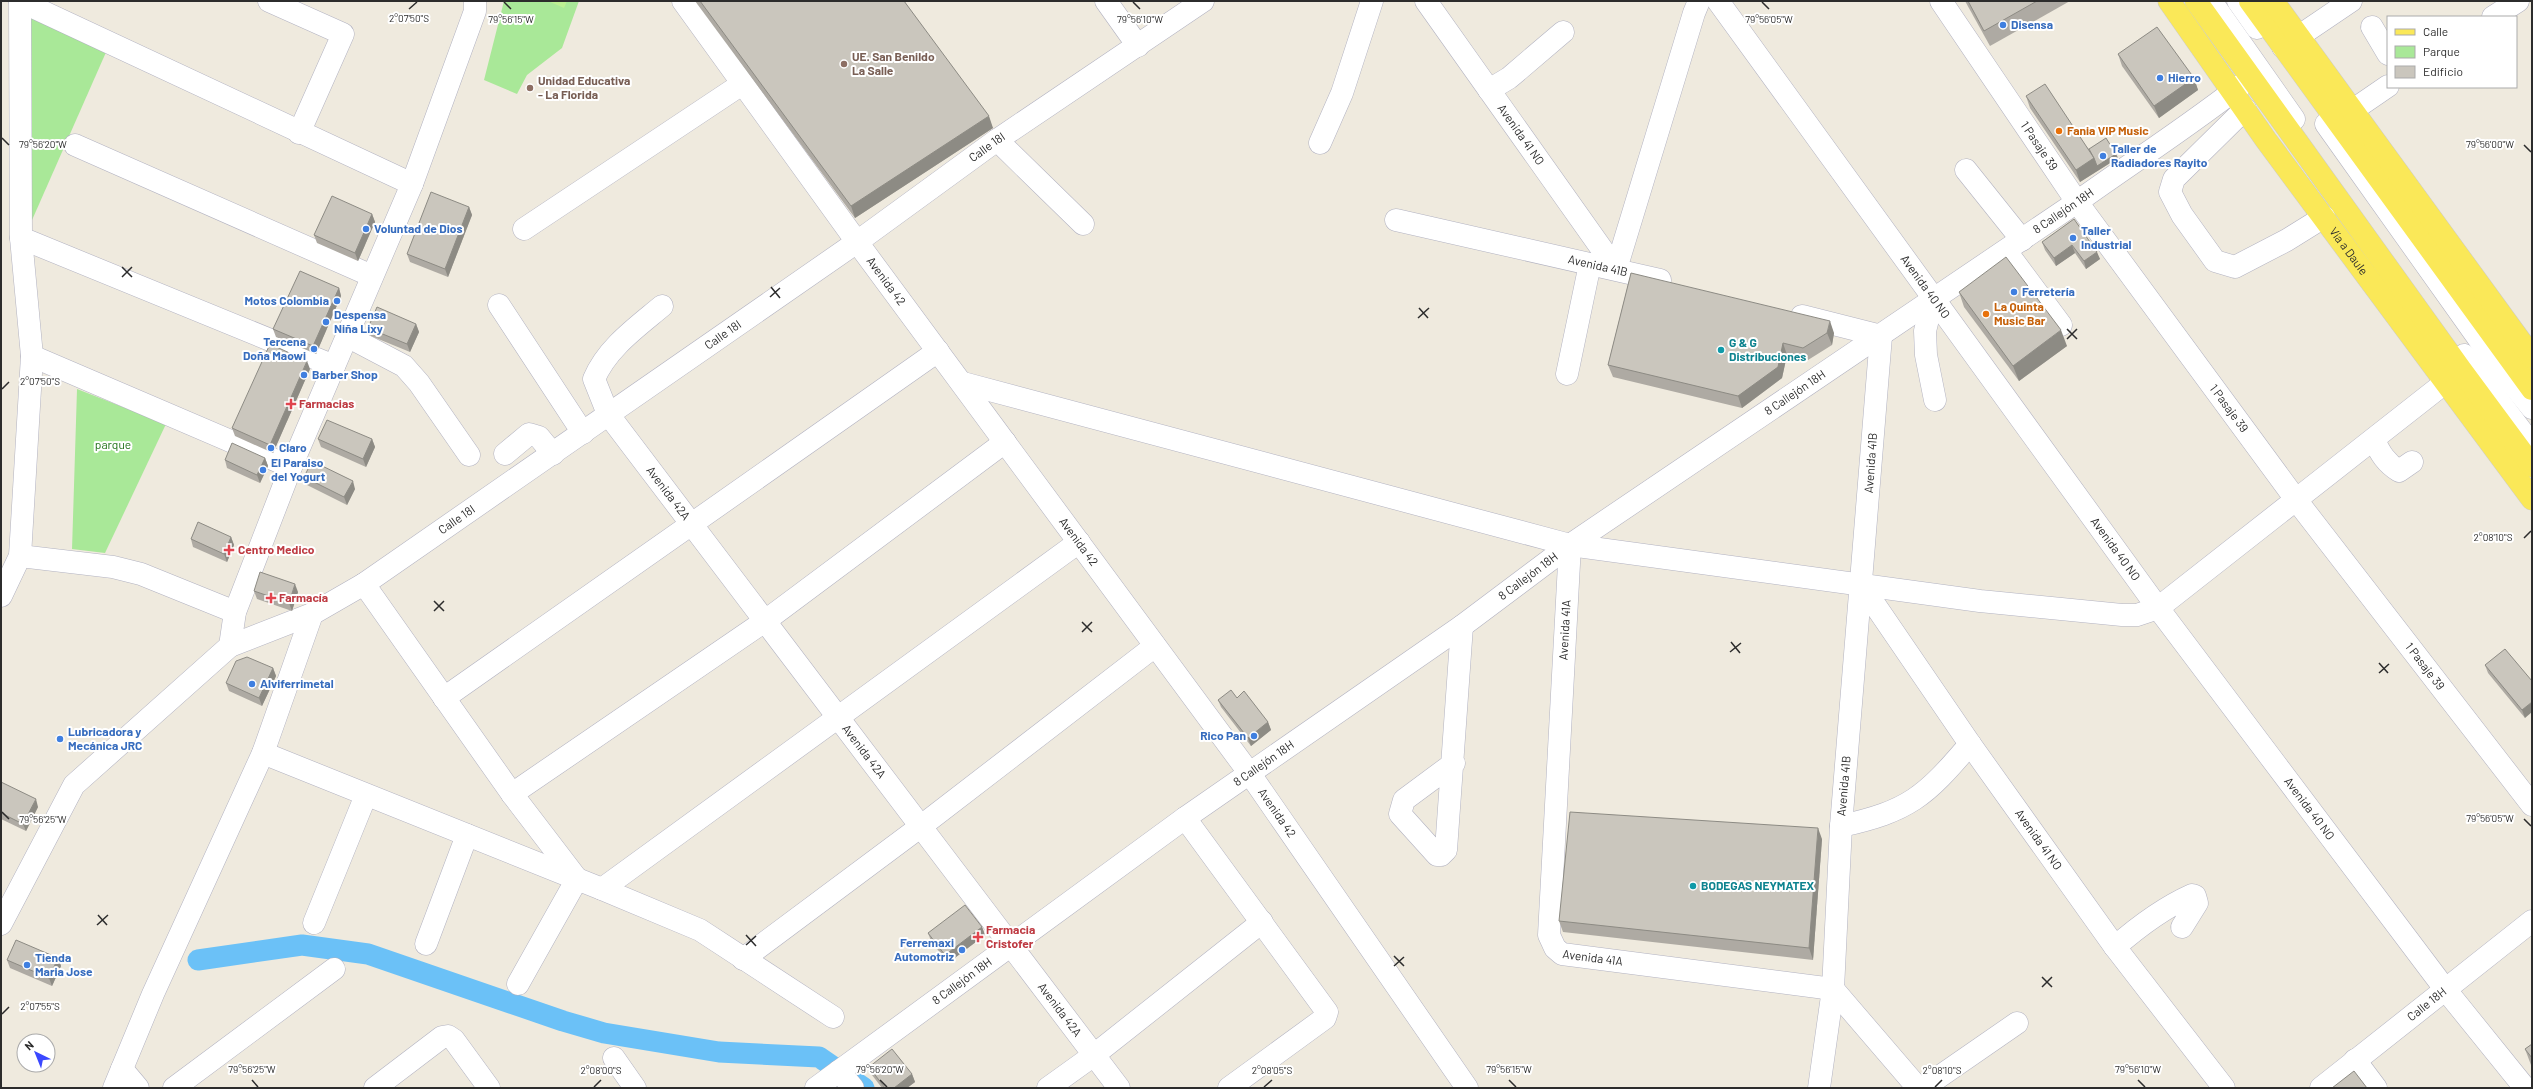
<svg xmlns="http://www.w3.org/2000/svg" width="2533" height="1089" font-family="Barlow,sans-serif">
	<style>
		.green { fill: #a9e898 }
		.pitch { fill: #bdf093 }
		.lines { fill: none; stroke-linecap: round; stroke-linejoin: round }
		.canal { stroke: #6bc1f7; stroke-width: 21 }
		.minor-casing { stroke: #b2b2c1; stroke-width: 23 }
		.major-casing { stroke: #ccc; stroke-width: 23 }
		.minor { stroke: #fff; stroke-width: 22 }
		.major { stroke: #fae858; stroke-width: 22 }
		.wall { fill: #aeaaa3 }
		.shaded-wall { fill: #8d8b84 }
		.building { fill: #cac6bd; stroke: #8d8b84 }
		.ticks { fill: none; stroke: #2c2c2c; stroke-width: 1.5 }
		.shop-dot { fill: #3f7fe0; stroke: #fff; stroke-width: 1.5 }
		.education-dot { fill: #8d6e63; stroke: #fff; stroke-width: 1.5 }
		.food-dot { fill: #e8710a; stroke: #fff; stroke-width: 1.5 }
		.culture-dot { fill: #0f9aa8; stroke: #fff; stroke-width: 1.5 }
		.health-dot { fill: #e0444e; stroke: #fff; stroke-width: 1.5 }
		.labels { text-anchor: middle; stroke-width: 4; stroke-linejoin: round; paint-order: stroke }
		.shop-label { font-size: 12px; font-weight: bold; fill: #366cbe; stroke: #fff; text-anchor: start }
		.education-label { font-size: 12px; font-weight: bold; fill: #785e54; stroke: #fff; text-anchor: start }
		.food-label { font-size: 12px; font-weight: bold; fill: #c56008; stroke: #fff; text-anchor: start }
		.street-label { font-size: 12px; fill: #2c2c2c; stroke: #fff }
		.culture-label { font-size: 12px; font-weight: bold; fill: #0d838f; stroke: #fff; text-anchor: start }
		.health-label { font-size: 12px; font-weight: bold; fill: #be3a42; stroke: #fff; text-anchor: start }
		.park-label { font-size: 12px; fill: #1e7016; stroke: #fff }
		.ticks-label { font-size: 10px; text-anchor: middle; fill: #2c2c2c; stroke: #fff; stroke-width: 4; stroke-linejoin: round; paint-order: stroke }
	</style>
	<rect width="100%" height="100%" fill="#efeade"/>
	<!-- green -->
	<g class="green">
		<polygon points="504,1 579,1 562,48 527,75 517,94 484,80"/>
		<polygon points="26,11 107,50 25,236"/>
		<polygon points="77,389 166,424 105,553 72,549"/>
	</g>
	<!-- pitch -->
	<polygon class="pitch" points="548,1 567,1 564,8"/>
	<g class="lines">
		<!-- canal -->
		<polyline class="canal" points="198,960 302,945 368,954 563,1021 604,1033 719,1052 819,1057 864,1088"/>
		<!-- minor casing -->
		<g class="minor-casing">
			<g id="minor">
				<polyline points="20,1 412,184"/>
				<polyline points="269,1 343,34 299,133"/>
				<path id="s1" d="M683,1L857,242L1250,774L1467,1088"/>
				<polyline points="1106,1 1138,46"/>
				<path id="s2" d="M1426,1L1616,269"/>
				<path id="s3" d="M1718,1L2158,608L2445,989L2525,1088"/>
				<path id="s4" d="M1941,1L2077,202L2297,501L2532,805"/>
				<polyline points="2211,1 2294,119"/>
				<polyline points="2238,1 2257,28"/>
				<polyline points="2493,17 2518,1"/>
				<polyline points="2372,27 2388,54"/>
				<polyline points="2283,47 2351,1"/>
				<polyline points="1489,90 1509,78 1563,32"/>
				<polyline points="2245,109 2174,179 2170,192 2182,215 2215,261 2235,267 2287,240 2324,217"/>
				<polyline points="2353,110 2388,86"/>
				<polyline points="2326,124 2498,366 2532,408"/>
				<polyline points="997,140 1083,224"/>
				<polyline points="1320,143 1342,93 1372,1"/>
				<polyline points="75,145 372,276"/>
				<polyline points="1966,170 2022,240"/>
				<path id="s5" d="M1396,220L1660,280"/>
				<polyline points="524,229 742,84"/>
				<polyline points="21,238 334,366"/>
				<polyline points="2006,251 2061,325"/>
				<polyline points="1616,269 1694,13 1699,1"/>
				<polyline points="1933,299 1925,331 1926,355 1935,400"/>
				<polyline points="499,305 583,433"/>
				<path id="s6" d="M662,306C637,327 607,348 594,379L608,414L1119,1088"/>
				<polyline points="1802,316 1881,336 1841,826 1833,989 1819,1088"/>
				<polyline points="347,336 404,366 419,383 469,455"/>
				<polyline points="2464,355 2532,445"/>
				<polyline points="32,356 291,467"/>
				<polyline points="1567,374 1590,264"/>
				<polyline points="963,383 1570,545 1980,601 2122,615 2137,615 2158,608 2460,371"/>
				<path d="M2374,440C2380,453 2386,463 2399,471L2412,462"/>
				<polyline points="505,454 529,434 539,437 553,454"/>
				<path id="s7" d="M1570,545L1549,935L1555,948L1562,954L1833,989L1918,1088"/>
				<polyline points="20,556 113,567 141,574 235,612"/>
				<polyline points="364,584 512,794 577,879 518,984"/>
				<path id="s8" d="M1862,586L1970,744L2115,947L2224,1088"/>
				<polyline points="1,596 20,556 32,356 21,238 20,1"/>
				<path id="s9" d="M230,646L312,614L364,584L857,242L997,140L1203,1"/>
				<polyline points="444,698 938,351"/>
				<polyline points="263,753 602,889 700,930 833,1017"/>
				<polyline points="1454,763 1404,800 1400,814 1437,855 1441,855 1446,850 1462,626"/>
				<polyline points="512,794 765,621 1005,442"/>
				<polyline points="1185,818 1327,1012 1325,1018 1229,1088"/>
				<path d="M1841,826C1909,811 1925,797 1970,744"/>
				<polyline points="602,889 1079,542"/>
				<polyline points="314,923 366,795"/>
				<polyline points="1,924 74,785 230,646 235,612 291,467 412,184 475,11 475,1"/>
				<polyline points="426,944 467,835"/>
				<path d="M2115,947C2139,926 2163,908 2192,895L2195,896L2197,903L2182,927"/>
				<polyline points="743,959 920,827 1155,646"/>
				<polyline points="614,1058 635,1088"/>
				<polyline points="2355,1060 2376,1088"/>
				<polyline points="122,1069 138,1088"/>
				<polyline points="839,1071 853,1088"/>
				<polyline points="114,1088 153,994 263,753 312,614"/>
				<polyline points="174,1088 334,969"/>
				<polyline points="375,1088 442,1037 448,1036 454,1040 489,1088"/>
				<path id="s10" d="M816,1088L1185,818L1462,626L1570,545L2077,202C2134,161 2194,123 2249,79"/>
				<polyline points="1048,1088 1094,1055 1262,922"/>
				<polyline points="1923,1088 2017,1023"/>
				<path id="s11" d="M2321,1088L2532,921"/>
			</g>
		</g>
		<!-- major casing -->
		<g class="major-casing">
			<g id="major">
				<path id="s12" d="M2169,1L2266,140L2532,499"/>
				<polyline points="2196,1 2461,370 2532,466"/>
				<polyline points="2250,1 2532,389"/>
				<polyline points="2273,1 2532,357"/>
			</g>
		</g>
		<!-- minor -->
		<use href="#minor" class="minor"/>
		<!-- major -->
		<use href="#major" class="major"/>
	</g>
	<!-- wall -->
	<g class="wall">
		<polygon points="695,1 904,1 993,128 855,218"/>
		<polygon points="1965,1 2070,1 1990,46"/>
		<polygon points="2118,54 2194,78 2198,90 2159,118 2122,66"/>
		<polygon points="2026,96 2089,149 2116,154 2118,158 2080,182 2030,108"/>
		<polygon points="469,207 472,215 448,277 410,262 407,254"/>
		<polygon points="372,214 375,222 358,261 317,243 314,235"/>
		<polygon points="2074,219 2100,259 2086,269 2075,253 2056,266 2045,250 2042,242"/>
		<polygon points="1631,273 1834,333 1832,345 1808,360 1787,355 1782,378 1742,408 1613,377 1608,365"/>
		<polygon points="339,288 341,296 316,354 276,337 273,329"/>
		<polygon points="1959,292 2067,346 2019,381 1964,307"/>
		<polygon points="416,324 419,332 410,352 371,336 368,328"/>
		<polygon points="310,369 273,453 235,436 232,428"/>
		<polygon points="318,439 372,439 375,447 366,467 321,447"/>
		<polygon points="265,458 268,466 260,483 227,468 225,460"/>
		<polygon points="304,477 355,489 347,505 307,485"/>
		<polygon points="231,537 234,545 227,562 193,547 191,539"/>
		<polygon points="254,591 298,592 292,611 257,599"/>
		<polygon points="2485,665 2532,681 2525,718 2488,673"/>
		<polygon points="273,668 276,676 262,706 229,691 226,683"/>
		<polygon points="1237,698 1268,722 1271,730 1251,746 1221,707 1218,700"/>
		<polygon points="1,782 38,807 26,831 1,819"/>
		<polygon points="1822,839 1813,960 1563,932 1559,921"/>
		<polygon points="982,927 985,935 948,963 931,941 928,933"/>
		<polygon points="58,958 61,966 52,986 10,968 7,960"/>
		<polygon points="2532,1044 2532,1066 2531,1065 2525,1049"/>
		<polygon points="869,1067 912,1074 915,1082 907,1088 882,1088 872,1075"/>
	</g>
	<!-- shaded-wall -->
	<g class="shaded-wall">
		<polygon points="2194,78 2198,90 2159,118 2154,106"/>
		<polygon points="989,116 993,128 855,218 851,206"/>
		<polygon points="2116,154 2118,158 2080,182 2076,170 2094,158"/>
		<polygon points="469,207 472,215 448,277 445,269"/>
		<polygon points="372,214 375,222 358,261 355,253"/>
		<polygon points="2072,245 2075,253 2056,266 2054,258"/>
		<polygon points="2097,252 2100,259 2086,269 2084,261"/>
		<polygon points="339,288 341,296 316,354 313,346"/>
		<polygon points="1830,321 1834,333 1832,345 1827,333"/>
		<polygon points="416,324 419,332 410,352 407,344"/>
		<polygon points="2061,330 2067,346 2019,381 2013,366"/>
		<polygon points="1783,343 1787,355 1782,378 1742,408 1738,396"/>
		<polygon points="307,361 310,369 273,453 270,445"/>
		<polygon points="372,439 375,447 366,467 363,459"/>
		<polygon points="265,458 268,466 260,483 257,475"/>
		<polygon points="353,481 355,489 347,505 344,497"/>
		<polygon points="231,537 234,545 227,562 224,554"/>
		<polygon points="295,584 298,592 292,611 289,603"/>
		<polygon points="273,668 276,676 262,706 259,698"/>
		<polygon points="2532,702 2532,712 2525,718 2522,710"/>
		<polygon points="1268,722 1271,730 1251,746 1248,738"/>
		<polygon points="36,799 38,807 26,831 23,824"/>
		<polygon points="1818,828 1822,839 1813,960 1809,948"/>
		<polygon points="982,927 985,935 948,963 945,955"/>
		<polygon points="58,958 61,966 52,986 49,978"/>
		<polygon points="912,1074 915,1082 907,1088 894,1088"/>
	</g>
	<!-- building -->
	<g class="building">
		<polygon points="700,1 904,1 989,116 851,206"/>
		<polygon points="1968,1 2037,1 1984,31"/>
		<polygon points="2157,27 2194,78 2154,106 2118,54"/>
		<polygon points="2045,84 2094,158 2076,170 2026,96"/>
		<polygon points="2106,138 2116,154 2097,166 2094,158 2089,149"/>
		<polygon points="431,192 469,207 445,269 407,254"/>
		<polygon points="332,196 372,214 355,253 314,235"/>
		<polygon points="2074,219 2097,252 2084,261 2072,245 2054,258 2042,242"/>
		<polygon points="2006,257 2061,330 2013,366 1959,292"/>
		<polygon points="300,271 339,288 313,346 273,329"/>
		<polygon points="1631,273 1830,321 1827,333 1803,348 1783,343 1778,367 1738,396 1608,365"/>
		<polygon points="377,307 416,324 407,344 368,328"/>
		<polygon points="270,344 307,361 270,445 232,428"/>
		<polygon points="327,420 372,439 363,459 318,439"/>
		<polygon points="232,443 265,458 257,475 225,460"/>
		<polygon points="312,461 353,481 344,497 304,477"/>
		<polygon points="198,522 231,537 224,554 191,539"/>
		<polygon points="260,572 295,584 289,603 254,591"/>
		<polygon points="2505,649 2532,681 2532,702 2522,710 2485,665"/>
		<polygon points="247,657 273,668 259,698 226,683 236,661"/>
		<polygon points="1231,690 1237,698 1244,691 1268,722 1248,738 1218,700"/>
		<polygon points="1,782 36,799 23,824 1,813"/>
		<polygon points="1570,812 1818,828 1809,948 1559,921"/>
		<polygon points="965,905 982,927 945,955 928,933"/>
		<polygon points="16,940 58,958 49,978 7,960"/>
		<polygon points="2532,1044 2532,1058 2525,1049"/>
		<polygon points="892,1049 912,1074 894,1088 885,1088 869,1067"/>
		<polygon points="2354,1071 2367,1088 2332,1088"/>
	</g>
	<!-- ticks -->
	<path class="ticks" d="M504,2L511,9M1133,2L1140,9M1762,2L1769,9M409,9L417,2M2,138L9,145M2524,145L2531,152M122,267L132,277M122,277L132,267M771,287L780,298M770,297L780,288M1419,308L1428,318M1418,318L1429,308M2067,329L2077,339M2067,339L2077,329M2,389L9,382M2524,538L2531,531M434,601L444,611M434,611L444,601M1082,622L1092,632M1082,632L1092,622M1731,642L1740,653M1730,652L1741,643M2379,663L2388,673M2379,673L2389,664M2,812L9,819M2524,819L2531,826M98,915L107,925M97,925L108,915M746,935L756,946M746,945L756,936M1394,956L1404,966M1394,966L1404,957M2042,977L2052,987M2042,987L2052,977M2,1014L9,1007M252,1080L258,1087M880,1080L887,1087M1509,1080L1516,1087M2138,1080L2145,1087M594,1087L601,1080M1264,1087L1272,1080M1935,1087L1942,1080"/>
	<!-- markers -->
	<g class="shop-dot">
		<circle cx="2003" cy="25" r="4"/>
		<circle cx="2160" cy="78" r="4"/>
		<circle cx="2103" cy="156" r="4"/>
		<circle cx="366" cy="229" r="4"/>
		<circle cx="2073" cy="238" r="4"/>
		<circle cx="2014" cy="292" r="4"/>
		<circle cx="337" cy="301" r="4"/>
		<circle cx="326" cy="322" r="4"/>
		<circle cx="314" cy="349" r="4"/>
		<circle cx="304" cy="375" r="4"/>
		<circle cx="271" cy="448" r="4"/>
		<circle cx="263" cy="470" r="4"/>
		<circle cx="252" cy="684" r="4"/>
		<circle cx="1254" cy="736" r="4"/>
		<circle cx="60" cy="739" r="4"/>
		<circle cx="962" cy="950" r="4"/>
		<circle cx="27" cy="965" r="4"/>
	</g>
	<g class="education-dot">
		<circle cx="844" cy="64" r="4"/>
		<circle cx="530" cy="88" r="4"/>
	</g>
	<g class="food-dot">
		<circle cx="2059" cy="131" r="4"/>
		<circle cx="1986" cy="314" r="4"/>
	</g>
	<g class="culture-dot">
		<circle cx="1721" cy="350" r="4"/>
		<circle cx="1693" cy="886" r="4"/>
	</g>
	<g class="health-dot">
		<path d="M289 398h4v4h4v4h-4v4h-4v-4h-4v-4h4z"/>
		<path d="M227 544h4v4h4v4h-4v4h-4v-4h-4v-4h4z"/>
		<path d="M269 592h4v4h4v4h-4v4h-4v-4h-4v-4h4z"/>
		<path d="M976 931h4v4h4v4h-4v4h-4v-4h-4v-4h4z"/>
	</g>
	<g class="labels">
		<!-- shop labels -->
		<g class="shop-label">
			<text x="2011" y="29">Disensa</text>
			<text x="2168" y="82">Hierro</text>
			<text x="2111" y="153">Taller de<tspan x="2111" dy="14">Radiadores Rayito</tspan></text>
			<text x="374" y="233">Voluntad de Dios</text>
			<text x="2081" y="235">Taller<tspan x="2081" dy="14">Industrial</tspan></text>
			<text x="2022" y="296">Ferretería</text>
			<text x="329" y="305" text-anchor="end">Motos Colombia</text>
			<text x="334" y="319">Despensa<tspan x="334" dy="14">Niña Lixy</tspan></text>
			<text x="306" y="346" text-anchor="end">Tercena<tspan x="306" dy="14">Doña Maowi</tspan></text>
			<text x="312" y="379">Barber Shop</text>
			<text x="279" y="452">Claro</text>
			<text x="271" y="467">El Paraiso<tspan x="271" dy="14">del Yogurt</tspan></text>
			<text x="260" y="688">Alviferrimetal</text>
			<text x="68" y="736">Lubricadora y<tspan x="68" dy="14">Mecánica JRC</tspan></text>
			<text x="1246" y="740" text-anchor="end">Rico Pan</text>
			<text x="954" y="947" text-anchor="end">Ferremaxi<tspan x="954" dy="14">Automotriz</tspan></text>
			<text x="35" y="962">Tienda<tspan x="35" dy="14">Maria Jose</tspan></text>
		</g>
		<!-- education labels -->
		<g class="education-label">
			<text x="852" y="61">UE. San Benildo<tspan x="852" dy="14">La Salle</tspan></text>
			<text x="538" y="85">Unidad Educativa<tspan x="538" dy="14">- La Florida</tspan></text>
		</g>
		<!-- food labels -->
		<g class="food-label">
			<text x="2067" y="135">Fania VIP Music</text>
			<text x="1994" y="311">La Quinta<tspan x="1994" dy="14">Music Bar</tspan></text>
		</g>
		<!-- street labels -->
		<g class="street-label">
			<text dy="4" stroke="none"><textPath href="#s2" startOffset="164">Avenida 41 NO</textPath></text>
			<text dy="4" stroke="none"><textPath href="#s4" startOffset="175">1 Pasaje 39</textPath></text>
			<text dy="4" stroke="none"><textPath href="#s9" startOffset="909">Calle 18I</textPath></text>
			<text dy="4" stroke="none"><textPath href="#s10" startOffset="1525">8 Callejón 18H</textPath></text>
			<text dy="4" stroke="none"><textPath href="#s12" startOffset="308">Vía a Daule</textPath></text>
			<text dy="4" stroke="none"><textPath href="#s5" startOffset="207">Avenida 41B</textPath></text>
			<text dy="4" stroke="none"><textPath href="#s1" startOffset="346">Avenida 42</textPath></text>
			<text dy="4" stroke="none"><textPath href="#s3" startOffset="353">Avenida 40 NO</textPath></text>
			<text dy="4" stroke="none"><textPath href="#s9" startOffset="585">Calle 18I</textPath></text>
			<text dy="4" stroke="none"><textPath href="#s10" startOffset="1201">8 Callejón 18H</textPath></text>
			<text dy="4" stroke="none"><textPath href="#s4" startOffset="499">1 Pasaje 39</textPath></text>
			<text transform="translate(1871 463) rotate(-86)" y="4">Avenida 41B</text>
			<text dy="4" stroke="none"><textPath href="#s6" startOffset="238">Avenida 42A</textPath></text>
			<text dy="4" stroke="none"><textPath href="#s9" startOffset="261">Calle 18I</textPath></text>
			<text dy="4" stroke="none"><textPath href="#s1" startOffset="670">Avenida 42</textPath></text>
			<text dy="4" stroke="none"><textPath href="#s3" startOffset="677">Avenida 40 NO</textPath></text>
			<text dy="4" stroke="none"><textPath href="#s10" startOffset="877">8 Callejón 18H</textPath></text>
			<text transform="translate(1565 630) rotate(-87)" y="4">Avenida 41A</text>
			<text dy="4" stroke="none"><textPath href="#s4" startOffset="823">1 Pasaje 39</textPath></text>
			<text dy="4" stroke="none"><textPath href="#s6" startOffset="562">Avenida 42A</textPath></text>
			<text dy="4" stroke="none"><textPath href="#s10" startOffset="553">8 Callejón 18H</textPath></text>
			<text transform="translate(1844 786) rotate(-85)" y="4">Avenida 41B</text>
			<text dy="4" stroke="none"><textPath href="#s3" startOffset="1001">Avenida 40 NO</textPath></text>
			<text dy="4" stroke="none"><textPath href="#s1" startOffset="1006">Avenida 42</textPath></text>
			<text dy="4" stroke="none"><textPath href="#s8" startOffset="309">Avenida 41 NO</textPath></text>
			<text dy="4" stroke="none"><textPath href="#s7" startOffset="445">Avenida 41A</textPath></text>
			<text dy="4" stroke="none"><textPath href="#s10" startOffset="181">8 Callejón 18H</textPath></text>
			<text dy="4" stroke="none"><textPath href="#s11" startOffset="135">Calle 18H</textPath></text>
			<text dy="4" stroke="none"><textPath href="#s6" startOffset="886">Avenida 42A</textPath></text>
		</g>
		<!-- culture labels -->
		<g class="culture-label">
			<text x="1729" y="347">G &amp; G<tspan x="1729" dy="14">Distribuciones</tspan></text>
			<text x="1701" y="890">BODEGAS NEYMATEX</text>
		</g>
		<!-- health labels -->
		<g class="health-label">
			<text x="299" y="408">Farmacias</text>
			<text x="238" y="554">Centro Medico</text>
			<text x="279" y="602">Farmacía</text>
			<text x="986" y="934">Farmacia<tspan x="986" dy="14">Cristofer</tspan></text>
		</g>
		<!-- park labels -->
		<g class="park-label">
			<text x="113" y="449">parque</text>
		</g>
	</g>
	<g class="ticks-label">
		<text x="409" y="22">2°07'50"S</text>
		<text x="511" y="23">79°56'15"W</text>
		<text x="1140" y="23">79°56'10"W</text>
		<text x="1769" y="23">79°56'05"W</text>
		<text x="2490" y="148">79°56'00"W</text>
		<text x="43" y="148">79°56'20"W</text>
		<text x="40" y="385">2°07'50"S</text>
		<text x="2493" y="541">2°08'10"S</text>
		<text x="2490" y="822">79°56'05"W</text>
		<text x="43" y="823">79°56'25"W</text>
		<text x="40" y="1010">2°07'55"S</text>
		<text x="252" y="1073">79°56'25"W</text>
		<text x="880" y="1073">79°56'20"W</text>
		<text x="1509" y="1073">79°56'15"W</text>
		<text x="2138" y="1073">79°56'10"W</text>
		<text x="601" y="1074">2°08'00"S</text>
		<text x="1272" y="1074">2°08'05"S</text>
		<text x="1942" y="1074">2°08'10"S</text>
	</g>
	<!-- border -->
	<rect width="2533" height="1089" fill="none" stroke="#2c2c2c" stroke-width="4"/>
	<!-- legend -->
	<rect x="2387" y="16" width="130" height="72" fill="#ffffff" stroke="#ababab"/>
	<rect x="2395" y="29" width="20" height="6" fill="#fae858" stroke="#ababab"/>
	<text x="2423" y="36" font-size="12" fill="#2c2c2c">Calle</text>
	<rect x="2395" y="46" width="20" height="12" fill="#a9e898" stroke="#ababab"/>
	<text x="2423" y="56" font-size="12" fill="#2c2c2c">Parque</text>
	<rect x="2395" y="66" width="20" height="12" fill="#cac6bd" stroke="#ababab"/>
	<text x="2423" y="76" font-size="12" fill="#2c2c2c">Edificio</text>
	<!-- north arrow -->
	<g transform="translate(36 1053) rotate(317)"><circle r="19" fill="#ffffff" stroke="#ababab"/>
	<path d="M0-3L7 15L0 10L-7 15Z" fill="#3b48ff"/>
	<text y="-6" font-size="11" font-weight="bold" text-anchor="middle" fill="#2c2c2c">N</text>
	</g>
</svg>
